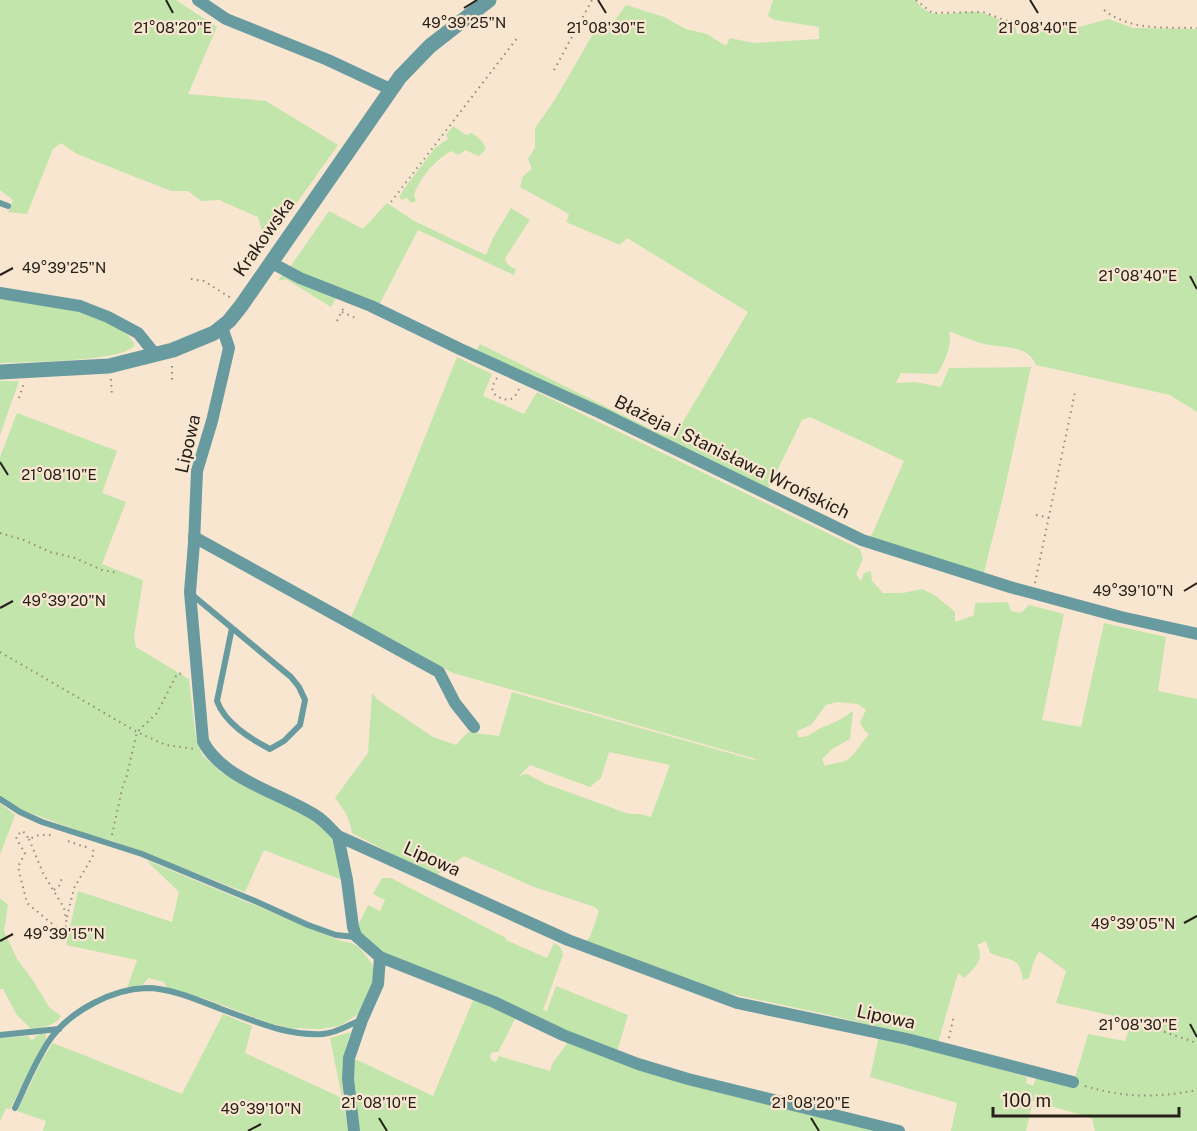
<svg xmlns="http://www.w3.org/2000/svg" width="1197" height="1131" font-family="'Public Sans',sans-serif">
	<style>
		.green { fill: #c2e5ab; fill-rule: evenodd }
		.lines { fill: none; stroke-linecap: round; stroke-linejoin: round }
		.path { stroke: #968a7a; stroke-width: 2; stroke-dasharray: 1.5 4.5; stroke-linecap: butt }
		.service { stroke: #689ba0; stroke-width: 6 }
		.minor { stroke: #689ba0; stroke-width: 12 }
		.tertiary { stroke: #689ba0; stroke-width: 15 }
		.ticks { fill: none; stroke: #262018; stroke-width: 2 }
		.labels { text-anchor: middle; stroke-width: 4.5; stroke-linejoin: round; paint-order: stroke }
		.street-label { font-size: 18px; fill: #262018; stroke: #f8e6d0 }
		.ticks-label { font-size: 15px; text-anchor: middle; fill: #262018; stroke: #f8e6d0; stroke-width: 4.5; stroke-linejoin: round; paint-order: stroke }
	</style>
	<rect width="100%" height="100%" fill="#f8e6d0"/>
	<!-- green -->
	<g class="green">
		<polygon points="0,0 176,0 217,27 188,94 266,101 338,145 266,246 258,217 219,200 201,201 188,191 171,191 77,154 61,143 53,149 27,214 8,212 13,200 0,190"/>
		<path d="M773,0H916C930,26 961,7 983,13C994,16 1004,23 1015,26L1017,34L1055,27H1079L1109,19L1133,28L1197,29V412L1170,395L1036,365C1027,343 1000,349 981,343C970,340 959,335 949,331C953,343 945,362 937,374L901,373L896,383L915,382L941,387L949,368L1031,367L1003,497L983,576L870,539L904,461L810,417L802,420L767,491L475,353L480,344L659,433L674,437L748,312L627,238L620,245L566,222L569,214L520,187L523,176L532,169L528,159L535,148V128L556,98L597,27L612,24L626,5L664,17L686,29L707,34L726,46L730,38L754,43L819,39V27L775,20L768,16Z"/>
		<path d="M453,126L466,135L472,133L482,141L486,149L479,156L465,150L459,155L451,151C436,159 419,179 414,195L416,201L411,203L407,198L402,200L399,197L404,189L435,148L448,139L446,135Z"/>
		<polygon points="387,203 414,221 486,255 493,238 511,208 530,220 505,258 507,264 516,270 514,275 418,230 378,307 290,267 329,211 363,229"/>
		<polygon points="283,274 336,298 331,307 286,279 278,281"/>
		<path d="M0,298C38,303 116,309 135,345C124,362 24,362 0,363Z"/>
		<path d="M457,357L492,374L483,396L524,414L537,392L860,549L863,559L856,574L861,581L864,573L871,571L872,581L883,593H903L922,589L936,596L955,612V622L974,615L975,603L1008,602L1011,611L1021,613L1029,605L1064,614L1042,720L1081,727L1104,623L1166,637L1158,691L1197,699V1131H1095L1092,1118L1033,1101L1026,1131H951L957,1103L870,1077L879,1036L943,1052L1027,1077L1026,1083L1033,1086L1036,1078L1073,1085L1088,1034L1125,1041L1132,1020L1056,1003L1066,971L1039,951L1034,961L1029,978L1023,980C1019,955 1011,962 990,953L986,941L977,945C985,960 975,967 964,978L958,973L938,1043L834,1016L718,991L584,943L590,937L599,911L595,907L534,887L464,856L437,875V877L352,833C350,819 344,809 335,798L368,753L372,693L378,700L433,737L456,745L468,732L499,736L512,692L754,760L756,759L453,673L350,620L380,550ZM837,702L858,704L866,710L860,722L864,730L869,734C862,742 854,757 845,761C839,763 832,763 825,766L822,759L832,749L850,739L853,711C843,719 833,723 821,728C812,732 810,738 798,737L797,731L811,725L826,705ZM609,752L670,765L651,817L640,814H629L546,784L527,774L519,776L530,765L590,787L601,778Z"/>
		<polygon points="0,381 19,381 0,435"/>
		<polygon points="17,413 117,451 102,493 126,502 102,564 143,580 134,637 136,647 189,679 196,739 203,756 221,772 317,822 331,836 340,863 342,880 264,850 245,892 113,841 93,836 17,808 0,795 0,457"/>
		<polygon points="0,803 15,815 0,855"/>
		<polygon points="146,860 341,941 352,943 360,948 372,964 375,976 360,1013 340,1026 320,1029 288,1028 264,1021 206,999 167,988 164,982 149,978 142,985 127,988 137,960 66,945 78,891 172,922 179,892"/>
		<path d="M382,878H391L506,938V940L547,958L554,943C560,946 562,948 563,955L543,1010L547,1011L556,986L628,1015L617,1052L393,958C380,950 366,942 357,928L368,905L380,911L385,900L373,894Z"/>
		<path d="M0,898L8,905L4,931L17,959L32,979L49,1007L61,1016C55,1026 42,1027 32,1030L17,1015L3,989H0Z"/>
		<polygon points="474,998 517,1015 498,1052 492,1052 490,1056 492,1061 496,1062 499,1056 550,1071 552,1064 569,1041 883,1131 358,1131 352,1083 355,1059 433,1096"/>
		<path d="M223,1014L252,1026L245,1053L342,1098L330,1038L351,1032C338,1066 342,1096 348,1131H43L46,1121L17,1111L43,1058L53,1043L182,1094Z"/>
		<polygon points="42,1033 46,1035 46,1040 10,1109 6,1108 0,1121 0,1038 28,1036 31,1040 34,1039 36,1036"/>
	</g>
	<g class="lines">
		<!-- path -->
		<g class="path">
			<polyline points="916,0 932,13 983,12 1018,25"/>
			<path d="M1104,10C1131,31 1164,27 1197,28"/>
			<polyline points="554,70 592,0"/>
			<polyline points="391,202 518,37"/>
			<polyline points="191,279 204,281 231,298"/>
			<polyline points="342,312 358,319"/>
			<polyline points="337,321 344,307"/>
			<polyline points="172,366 172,384"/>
			<path d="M497,378L492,387L493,393C500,399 505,401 514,398L519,389"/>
			<polyline points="111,379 112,397"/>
			<polyline points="19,398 24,383"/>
			<polyline points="1036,515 1050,518"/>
			<polyline points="0,533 24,540 50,552 75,558 102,570 119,573"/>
			<polyline points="1035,583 1075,392"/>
			<polyline points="0,652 137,732 166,745 195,749"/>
			<polyline points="112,835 122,789 127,775 137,732 157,713 177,674 185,673"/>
			<polyline points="29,839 43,873 64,908 67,925 63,930 56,927 27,903 18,867 25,853 17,840 16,836 23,831 29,839 39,835 52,835"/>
			<polyline points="68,841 85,847 88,846"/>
			<polyline points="54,890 59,886 62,878"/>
			<polyline points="67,917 74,888 94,854 93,849"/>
			<polyline points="1147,1026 1197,1043"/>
			<polyline points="949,1038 954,1015"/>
			<path d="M1085,1086C1126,1098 1155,1098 1197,1090"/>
		</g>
		<!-- service -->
		<g class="service">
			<polyline points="0,203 8,206"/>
			<path d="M190,593L291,677L299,687L305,700L300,725L284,741L270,749C249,738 225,723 217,701L232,628"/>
			<polyline points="0,799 20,812 42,822 142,854 255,901 308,925 336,935 355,937"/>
			<polyline points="0,1035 59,1029"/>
			<path d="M15,1108C26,1085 36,1059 51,1038C71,1011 112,989 146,988C171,988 198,1000 221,1009C255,1021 286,1036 323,1034C337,1033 348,1025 361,1020"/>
		</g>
		<!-- minor -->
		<g class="minor">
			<polyline points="198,0 226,19 328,60 390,89"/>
			<polyline points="270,262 300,278 371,306 460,349 601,413 862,540 1010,587 1121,617 1197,634"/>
			<polyline points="0,293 80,306 108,317 138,333 155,354"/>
			<path d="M222,327L229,348L212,421L197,471L194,543L190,592L203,741C222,780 284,794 318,817C325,822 332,830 338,836L568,940L737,1003L907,1039L1073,1082"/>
			<polyline points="194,537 439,672 455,703 474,727"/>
			<polyline points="338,836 347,880 353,927 356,936 380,957 494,1002 563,1035 638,1064 688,1079 899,1131"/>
			<polyline points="354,1131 348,1079 349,1058 362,1020 378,984 380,957"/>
		</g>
		<!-- tertiary -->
		<polyline class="tertiary" points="0,372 109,366 173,350 214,333 229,321 241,306 400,77 430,46 489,0"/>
	</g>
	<!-- ticks -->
	<path class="ticks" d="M166,0L173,13M598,0L606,13M1030,0L1038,13M464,8L477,0M0,275L13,268M1190,276L1197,289M0,462L8,475M1184,591L1197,583M0,608L13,601M1184,923L1197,916M0,941L13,934M1190,1024L1197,1037M379,1118L387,1131M811,1118L819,1131M248,1131L261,1124"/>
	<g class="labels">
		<!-- street labels -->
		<g class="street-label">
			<text transform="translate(264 237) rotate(-55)" y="6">Krakowska</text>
			<text transform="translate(188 444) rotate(-77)" y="6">Lipowa</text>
			<text transform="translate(732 457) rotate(26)" y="6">Błażeja i Stanisława Wrońskich</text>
			<text transform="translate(432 859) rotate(24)" y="6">Lipowa</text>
			<text transform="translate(886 1017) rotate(12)" y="6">Lipowa</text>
		</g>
	</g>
	<g class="ticks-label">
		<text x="464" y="28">49°39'25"N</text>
		<text x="173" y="33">21°08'20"E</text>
		<text x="606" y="33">21°08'30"E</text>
		<text x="1038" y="33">21°08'40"E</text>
		<text x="64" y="273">49°39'25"N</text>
		<text x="1138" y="281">21°08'40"E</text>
		<text x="59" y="480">21°08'10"E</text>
		<text x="1133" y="596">49°39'10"N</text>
		<text x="64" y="606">49°39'20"N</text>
		<text x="1133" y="929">49°39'05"N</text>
		<text x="64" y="939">49°39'15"N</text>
		<text x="1138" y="1030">21°08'30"E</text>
		<text x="379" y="1108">21°08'10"E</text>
		<text x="811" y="1108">21°08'20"E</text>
		<text x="261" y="1114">49°39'10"N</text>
	</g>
	<!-- scale -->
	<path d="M993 1107v9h186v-9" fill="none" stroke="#262018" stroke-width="3"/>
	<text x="1002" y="1107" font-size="18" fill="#262018" stroke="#f8e6d0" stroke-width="4.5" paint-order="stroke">100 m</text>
</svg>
